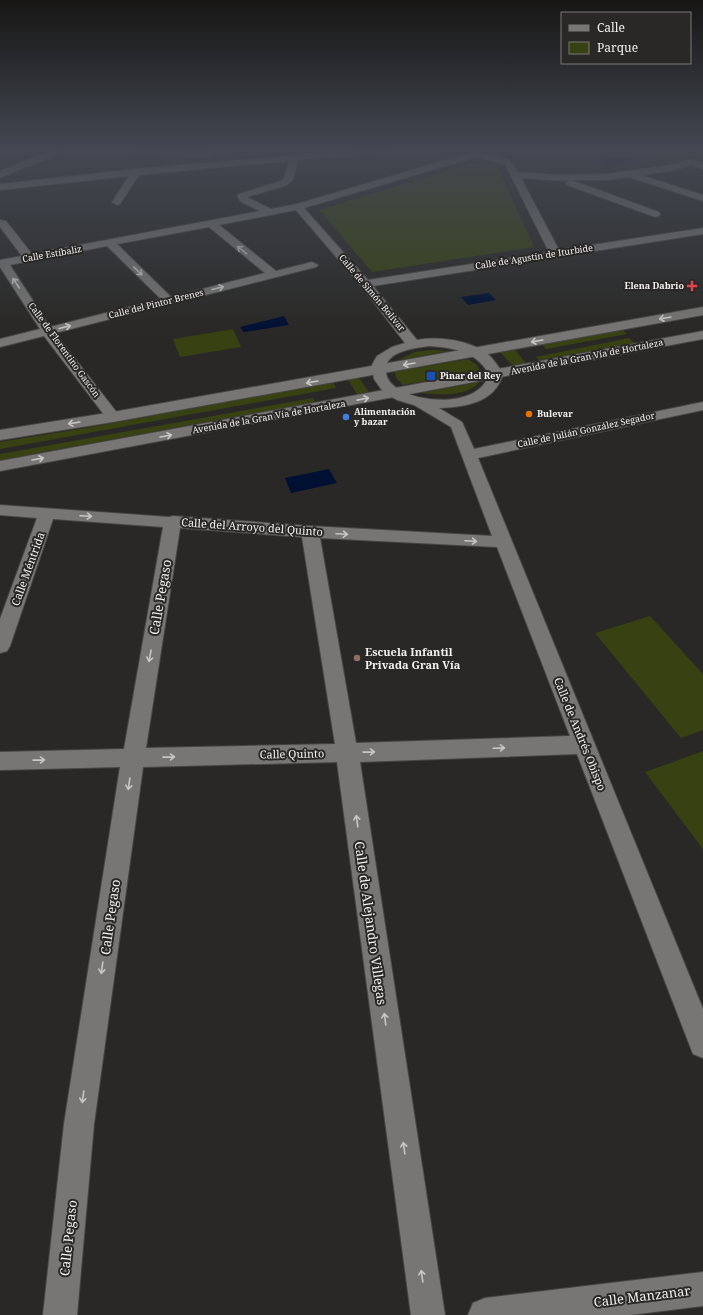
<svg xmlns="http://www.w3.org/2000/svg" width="703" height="1315" font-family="'Noto Serif',serif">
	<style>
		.green { fill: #374111 }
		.water { fill: #001033 }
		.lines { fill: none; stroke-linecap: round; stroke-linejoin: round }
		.minor-casing { stroke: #484745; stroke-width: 2 }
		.tertiary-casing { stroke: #484745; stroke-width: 2 }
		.secondary-casing { stroke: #484745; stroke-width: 2 }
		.minor { fill: #777674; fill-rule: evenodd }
		.tertiary { fill: #777674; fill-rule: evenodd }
		.secondary { fill: #777674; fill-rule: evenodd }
		.oneway { stroke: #c7c6c5 }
		.health-dot { fill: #e0444e; stroke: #292826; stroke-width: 1.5 }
		.transit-dot { fill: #1a4fb4; stroke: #292826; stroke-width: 1.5 }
		.food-dot { fill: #e8710a; stroke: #292826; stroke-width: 1.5 }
		.shop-dot { fill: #3f7fe0; stroke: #292826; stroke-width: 1.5 }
		.education-dot { fill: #8d6e63; stroke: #292826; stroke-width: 1.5 }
		.labels { text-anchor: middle; stroke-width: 4; stroke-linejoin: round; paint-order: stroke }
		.far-street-label { font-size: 9px; fill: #f2f1f0; stroke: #292826 }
		.far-poi-label { font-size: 9px; font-weight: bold; fill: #f2f1f0; stroke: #292826; text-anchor: start }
		.street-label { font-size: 11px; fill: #f2f1f0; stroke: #292826 }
		.poi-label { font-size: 11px; font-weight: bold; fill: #f2f1f0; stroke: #292826; text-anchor: start }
		.near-street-label { font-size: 13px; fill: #f2f1f0; stroke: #292826 }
	</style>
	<rect width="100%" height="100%" fill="#292826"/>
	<!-- green -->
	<g class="green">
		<polygon points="642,149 698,149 703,156 703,165 692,161 676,162"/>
		<polygon points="474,163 497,166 534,247 372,272 319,210"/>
		<polygon points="233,329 241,347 180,357 173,339"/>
		<polygon points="622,330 627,334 546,349 542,345"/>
		<polygon points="629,338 634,343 539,360 536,357"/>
		<polygon points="432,350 449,351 398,360 415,352"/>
		<polygon points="515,350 526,363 512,365 500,352"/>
		<polygon points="468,359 477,365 480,371 403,385 397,379 394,372"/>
		<polygon points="359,378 369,392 357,394 348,380"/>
		<polygon points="333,382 336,388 0,449 0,442 92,427"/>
		<path d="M480,382C465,397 440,395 420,393Z"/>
		<polygon points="313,398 315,402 0,460 0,454"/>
		<polygon points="650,616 703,674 703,730 681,738 595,633"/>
		<polygon points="703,751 703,849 645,772"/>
	</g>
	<!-- water -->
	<g class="water">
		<polygon points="628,156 636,161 607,164 599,160"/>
		<polygon points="489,293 496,300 468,305 461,297"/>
		<polygon points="284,316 289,325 244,332 240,327"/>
		<polygon points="329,469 337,483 291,493 285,478"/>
	</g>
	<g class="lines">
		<!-- minor casing -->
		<g class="minor-casing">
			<g id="minor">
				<polygon points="137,149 212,150 216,153 212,156 134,154 133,152 134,150"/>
				<path d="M368,149H395L391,152L298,160L293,179L287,185L247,197L271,209L297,204L476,151L510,160V163L513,164L518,172L559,175L606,174L670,165L691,159L703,163V169L691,165L671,171L641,175L703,195V201L629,177L606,180H571L659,212L660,214L659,216L655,217L567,185L565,183L569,181L521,178L559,250L703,228V234L373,286L417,340C439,336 469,340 488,354C494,360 499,367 503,374C495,403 465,407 439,408L462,422L474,449L703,402V410L478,458L703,1009V1058L693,1054L577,754L360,762L445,1315H411L337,762L143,767L94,1124L77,1315H43L64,1124L120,767L0,770V752L124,749L163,527L53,519L10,646L7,651L0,653V619L37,518L0,515V505L169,517L173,516L310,526L492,536L451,427L414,405L397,400L388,395L381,389L374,379L372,365L377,356L392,347L405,343L361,286L296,210L219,225L276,271L312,262L318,265L316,267L55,333L118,414L120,417L118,420L113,421L108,420L44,336L0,347V339L40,329L0,267V260L22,256L0,227V220L6,221L32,254L260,211L241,202L237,196L239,194L281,181L284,178L289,161L139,175L120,204L117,205L112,202L129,176L0,190V184L136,169ZM476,157L507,165L506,166L549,252L368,280L304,208ZM209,227L265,273L171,297L117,244ZM107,246L161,299L50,327L10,265ZM430,346C454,348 476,351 489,374C480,407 422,404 398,389C392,385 387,380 386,373C382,351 415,348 430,346ZM180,528L302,537L335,744L146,748ZM320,538L497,547L570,736L356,743Z"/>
				<polygon points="703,1272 703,1306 630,1315 468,1315 473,1303 485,1298"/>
			</g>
		</g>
		<!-- tertiary casing -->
		<g class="tertiary-casing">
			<polygon id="tertiary" points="56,149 68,149 66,151 0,178 0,171"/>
		</g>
		<!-- secondary casing -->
		<g class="secondary-casing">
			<g id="secondary">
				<polygon points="703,307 703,315 113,422 0,440 0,430 113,412"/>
				<polygon points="703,331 703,339 0,471 0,461"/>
			</g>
		</g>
		<!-- minor -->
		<use href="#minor" class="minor"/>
		<!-- tertiary -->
		<use href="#tertiary" class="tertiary"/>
		<!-- secondary -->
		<use href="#secondary" class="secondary"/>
	</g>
	<!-- one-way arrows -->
	<defs><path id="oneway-shaft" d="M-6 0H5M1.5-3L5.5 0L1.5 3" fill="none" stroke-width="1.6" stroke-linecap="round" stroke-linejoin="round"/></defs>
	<g class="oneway">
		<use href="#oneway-shaft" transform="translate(242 250) rotate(-141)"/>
		<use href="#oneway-shaft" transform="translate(138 271) rotate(44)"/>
		<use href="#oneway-shaft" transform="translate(16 283) rotate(-123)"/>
		<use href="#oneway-shaft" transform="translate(218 288) rotate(-14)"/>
		<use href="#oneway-shaft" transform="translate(665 318) rotate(170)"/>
		<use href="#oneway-shaft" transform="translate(65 327) rotate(-14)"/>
		<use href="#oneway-shaft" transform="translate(537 341) rotate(170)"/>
		<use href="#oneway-shaft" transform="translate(409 364) rotate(170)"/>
		<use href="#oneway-shaft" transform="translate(312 382) rotate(170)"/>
		<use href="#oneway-shaft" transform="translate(363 399) rotate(-11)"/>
		<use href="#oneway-shaft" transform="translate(74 423) rotate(171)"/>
		<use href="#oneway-shaft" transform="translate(166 436) rotate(-10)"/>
		<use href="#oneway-shaft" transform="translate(38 459) rotate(-10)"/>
		<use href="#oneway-shaft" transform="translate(86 516) rotate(3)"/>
		<use href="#oneway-shaft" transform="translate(342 534) rotate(3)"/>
		<use href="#oneway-shaft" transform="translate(471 541) rotate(3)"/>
		<use href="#oneway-shaft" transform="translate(150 656) rotate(100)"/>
		<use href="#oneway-shaft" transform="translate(499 748) rotate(-2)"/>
		<use href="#oneway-shaft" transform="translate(369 752) rotate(-1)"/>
		<use href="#oneway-shaft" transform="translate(169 757) rotate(-1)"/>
		<use href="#oneway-shaft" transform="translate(39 760) rotate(-1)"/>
		<use href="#oneway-shaft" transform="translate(129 784) rotate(98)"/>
		<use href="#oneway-shaft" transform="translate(357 821) rotate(-98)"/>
		<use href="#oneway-shaft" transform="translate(102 968) rotate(98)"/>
		<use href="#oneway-shaft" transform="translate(385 1019) rotate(-98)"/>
		<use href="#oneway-shaft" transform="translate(83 1097) rotate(98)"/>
		<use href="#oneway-shaft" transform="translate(404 1148) rotate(-98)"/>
		<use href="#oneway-shaft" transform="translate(422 1276) rotate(-98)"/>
	</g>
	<!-- sky -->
	<linearGradient id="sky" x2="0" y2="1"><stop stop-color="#171615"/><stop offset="0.45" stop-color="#434852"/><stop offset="1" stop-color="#434852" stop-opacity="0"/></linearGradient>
	<rect width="703" height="333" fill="url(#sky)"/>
	<!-- markers -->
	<path class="health-dot" d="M690 280h4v4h4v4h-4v4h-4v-4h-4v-4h4z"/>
	<rect class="transit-dot" x="426" y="371" width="10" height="10" rx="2"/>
	<circle class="food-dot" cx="529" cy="414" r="4"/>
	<circle class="shop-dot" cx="346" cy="417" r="4"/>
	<circle class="education-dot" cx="357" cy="658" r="4"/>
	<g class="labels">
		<!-- far-street labels -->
		<g class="far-street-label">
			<text transform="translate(52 254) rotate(-10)" y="3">Calle Estíbaliz</text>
			<text transform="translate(534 257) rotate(-9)" y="3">Calle de Agustín de Iturbide</text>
			<text transform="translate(372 293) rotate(50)" y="3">Calle de Simón Bolívar</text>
			<text transform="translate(156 304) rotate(-14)" y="3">Calle del Pintor Brenes</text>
			<text transform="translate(64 350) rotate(54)" y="3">Calle de Florentino Gascón</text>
			<text transform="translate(587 357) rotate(-11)" y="3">Avenida de la Gran Vía de Hortaleza</text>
			<text transform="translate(269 417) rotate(-10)" y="3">Avenida de la Gran Vía de Hortaleza</text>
			<text transform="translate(586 430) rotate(-12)" y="3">Calle de Julián González Segador</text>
		</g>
		<!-- far-poi labels -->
		<g class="far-poi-label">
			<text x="684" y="289" text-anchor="end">Elena Dabrio</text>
			<text x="440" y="379">Pinar del Rey</text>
			<text x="354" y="415">Alimentación<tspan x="354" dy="10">y bazar</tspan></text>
			<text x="537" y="417">Bulevar</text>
		</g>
		<!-- street labels -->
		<g class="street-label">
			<text transform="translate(252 527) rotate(4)" y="4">Calle del Arroyo del Quinto</text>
			<text transform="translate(28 569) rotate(-70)" y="4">Calle Méntrida</text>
			<text transform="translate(580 734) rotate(68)" y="4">Calle de Andrés Obispo</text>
			<text transform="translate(292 754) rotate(-1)" y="4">Calle Quinto</text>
		</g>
		<!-- poi labels -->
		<g class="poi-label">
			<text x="365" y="656">Escuela Infantil<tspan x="365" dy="13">Privada Gran Vía</tspan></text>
		</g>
		<!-- near-street labels -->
		<g class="near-street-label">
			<text transform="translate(160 597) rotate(-80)" y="5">Calle Pegaso</text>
			<text transform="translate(110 917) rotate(-82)" y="5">Calle Pegaso</text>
			<text transform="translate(371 923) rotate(82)" y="5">Calle de Alejandro Villegas</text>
			<text transform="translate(68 1238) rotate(-84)" y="5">Calle Pegaso</text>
			<text transform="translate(642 1296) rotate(-7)" y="5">Calle Manzanar</text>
		</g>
	</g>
	<!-- legend -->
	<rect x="561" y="12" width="130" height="52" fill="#292826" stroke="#797877"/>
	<rect x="569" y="25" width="20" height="6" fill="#777674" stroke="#797877"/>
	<text x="597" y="32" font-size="12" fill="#f2f1f0">Calle</text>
	<rect x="569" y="42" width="20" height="12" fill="#374111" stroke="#797877"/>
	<text x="597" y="52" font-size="12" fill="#f2f1f0">Parque</text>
</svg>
